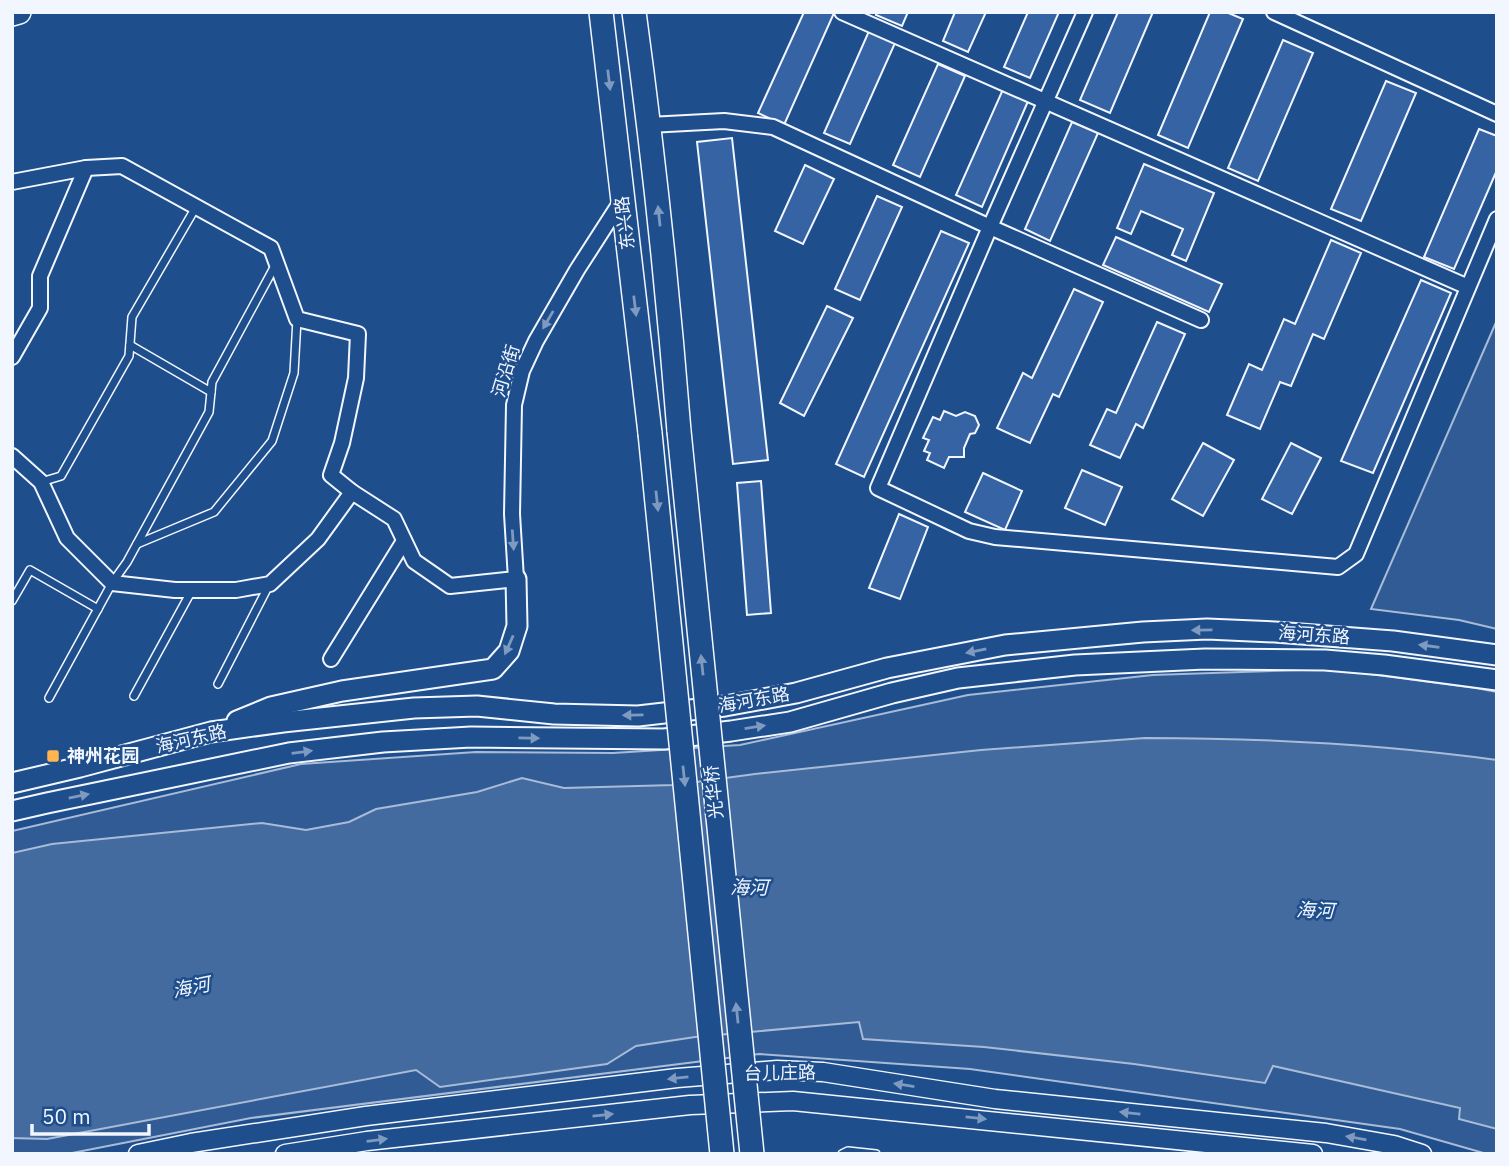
<svg xmlns="http://www.w3.org/2000/svg" width="1509" height="1166" font-family="'IBM Plex Sans','Noto Sans SC',sans-serif">
	<style>
		.green { fill: #305b95; stroke: #a8bbd7; stroke-width: 2 }
		.water { fill: #446ba0; stroke: #a8bbd7; stroke-width: 2 }
		.building { fill: #3563a3; stroke: #f2f6ff; stroke-width: 2 }
		.lines { fill: none; stroke-linecap: round; stroke-linejoin: round }
		.service-casing { stroke: #f2f6ff; stroke-width: 10 }
		.minor-casing { stroke: #f2f6ff; stroke-width: 18 }
		.tertiary-casing { stroke: #f2f6ff; stroke-width: 21 }
		.secondary-casing { stroke: #f2f6ff; stroke-width: 23 }
		.primary-casing { stroke: #f2f6ff; stroke-width: 26 }
		.trunk-casing { stroke: #f2f6ff; stroke-width: 26 }
		.service { stroke: #1f4e8c; stroke-width: 7 }
		.minor { stroke: #1f4e8c; stroke-width: 14 }
		.tertiary { stroke: #1f4e8c; stroke-width: 18 }
		.secondary { stroke: #1f4e8c; stroke-width: 19 }
		.primary { stroke: #1f4e8c; stroke-width: 23 }
		.trunk { stroke: #1f4e8c; stroke-width: 23 }
		.trunk-bridge-casing { stroke: #f2f6ff; stroke-width: 26; stroke-linecap: butt }
		.trunk-bridge { stroke: #1f4e8c; stroke-width: 23 }
		.oneway { fill: #7e9ac0 }
		.poi-dot { fill: #ffb74d; stroke: #1f4e8c; stroke-width: 2.5 }
		.labels { text-anchor: middle; stroke-width: 5; stroke-linejoin: round; paint-order: stroke }
		.street-label { font-size: 18px; fill: #f2f6ff; stroke: #1f4e8c }
		.poi-label { font-size: 18px; font-weight: bold; fill: #f2f6ff; stroke: #1f4e8c; text-anchor: start }
		.water-label { font-size: 19px; font-style: italic; fill: #f2f6ff; stroke: #1f4e8c }
	</style>
	<rect width="100%" height="100%" fill="#1f4e8c"/>
	<!-- green -->
	<g class="green">
		<polygon points="1497,320 1497,629 1459,620 1371,609"/>
		<polygon points="1332,669 1476,688 1497,692 1497,1154 1487,1154 1400,1129 970,1069 759,1054 251,1118 67,1154 12,1154 12,831 301,764 476,752 613,753 740,745 968,695 1153,675"/>
	</g>
	<!-- water -->
	<path class="water" d="M1145,738C1263,738 1380,744 1497,760V1129L1459,1119L1460,1108L1273,1066L1265,1083L1134,1064L984,1047L863,1039L859,1022L695,1037L636,1046L607,1064L440,1087L416,1070L47,1139L12,1138V853L52,844L262,823L306,830L349,822L376,809L477,792L522,778L564,788L674,785L755,774L981,750Z"/>
	<!-- building -->
	<g class="building">
		<polygon points="804,12 834,13 784,125 758,113"/>
		<polygon points="877,12 908,12 902,26 876,15"/>
		<polygon points="955,12 986,12 968,52 943,41"/>
		<polygon points="1028,12 1059,12 1030,78 1004,67"/>
		<polygon points="1118,12 1153,12 1110,113 1080,100"/>
		<polygon points="1210,12 1226,12 1243,19 1188,148 1158,135"/>
		<polygon points="869,31 895,43 850,144 824,133"/>
		<polygon points="1283,40 1313,53 1258,181 1228,168"/>
		<polygon points="938,64 965,76 920,177 893,165"/>
		<polygon points="1386,81 1416,93 1361,221 1331,209"/>
		<polygon points="1004,87 1029,99 982,207 956,195"/>
		<polygon points="1072,122 1098,133 1050,241 1025,229"/>
		<polygon points="1479,129 1497,136 1497,170 1454,269 1424,257"/>
		<polygon points="732,138 768,460 733,464 697,142"/>
		<polygon points="1144,164 1214,193 1186,261 1172,255 1183,229 1141,211 1131,234 1117,228"/>
		<polygon points="805,165 834,179 803,244 775,231"/>
		<polygon points="877,196 902,207 860,300 835,289"/>
		<polygon points="941,231 969,243 864,477 836,464"/>
		<polygon points="1116,237 1222,284 1209,312 1103,265"/>
		<polygon points="1331,240 1361,253 1324,339 1313,334 1291,386 1280,382 1260,429 1227,415 1249,364 1262,370 1284,319 1295,324"/>
		<polygon points="1421,280 1451,293 1373,473 1341,461"/>
		<polygon points="1074,289 1103,302 1059,397 1053,394 1030,443 997,428 1023,373 1032,378"/>
		<polygon points="827,306 853,318 804,416 780,403"/>
		<polygon points="1157,322 1185,334 1143,428 1136,424 1120,458 1090,445 1107,409 1116,413"/>
		<polygon points="944,411 956,416 965,412 975,416 979,425 975,433 970,434 964,448 964,457 949,457 944,468 927,460 930,453 924,451 929,440 923,438 933,417 940,420"/>
		<polygon points="1203,443 1234,460 1203,516 1172,499"/>
		<polygon points="1291,443 1321,458 1292,514 1262,499"/>
		<polygon points="1082,470 1122,487 1105,525 1065,508"/>
		<polygon points="983,473 1022,491 1005,530 965,512"/>
		<polygon points="761,481 771,613 747,615 737,483"/>
		<polygon points="899,514 928,527 900,599 869,588"/>
	</g>
	<g class="lines">
		<!-- service casing -->
		<g class="service-casing">
			<g id="service">
				<polyline points="130,345 211,392"/>
				<polyline points="41,482 61,476 129,356 132,317 196,207"/>
				<polyline points="137,544 214,512 272,441 294,373 297,319"/>
				<polyline points="12,601 30,570 98,609"/>
				<polyline points="218,684 269,585"/>
				<polyline points="134,696 192,590"/>
				<polyline points="49,698 112,583 127,562 209,412 212,382 276,264"/>
				<polyline points="842,1154 848,1151 876,1154"/>
			</g>
		</g>
		<!-- minor casing -->
		<g class="minor-casing">
			<g id="minor">
				<polyline points="842,12 1468,287"/>
				<polyline points="1085,12 990,227 878,488 969,531 995,537 1338,567 1356,554 1497,219"/>
				<polyline points="1274,12 1497,114"/>
				<polyline points="649,125 724,121 773,127 990,227 1201,320"/>
				<polyline points="12,182 86,168 122,166 271,248 297,319 358,334 356,378 342,443 331,475 352,492"/>
				<polyline points="12,357 40,308 40,276 86,168"/>
				<polyline points="12,456 41,482 67,538 112,583 175,590 236,590 270,584 318,539 352,492 394,519 414,561 450,586 516,579 512,514 514,405 522,371 536,341 577,270 622,200"/>
				<polyline points="331,659 404,541"/>
			</g>
		</g>
		<!-- tertiary casing -->
		<g class="tertiary-casing">
			<g id="tertiary">
				<polyline points="138,1154 191,1143 366,1116 677,1078 777,1070 823,1072 995,1099 1326,1133 1394,1145 1422,1154"/>
				<polyline points="285,1154 367,1141 690,1105 793,1101 1313,1154"/>
			</g>
		</g>
		<!-- secondary casing -->
		<g class="secondary-casing">
			<g id="secondary">
				<polyline points="237,721 271,707 342,691 493,669 509,651 517,626 516,579"/>
				<polyline points="12,783 80,767 211,732 283,722 414,708 477,706 554,714 638,716 725,706 796,693 887,668 1005,645 1143,632 1207,629 1275,632 1393,641 1497,655"/>
				<polyline points="12,811 47,803 289,753 383,742 471,737 664,739 731,731 790,722 892,693 958,678 1075,665 1205,659 1325,660 1384,665 1497,680"/>
			</g>
		</g>
		<!-- primary casing -->
		<g class="primary-casing">
			<polyline id="primary" points="12,14 19,12"/>
		</g>
		<!-- trunk casing -->
		<g class="trunk-casing">
			<g id="trunk">
				<polyline points="601,12 650,433"/>
				<path d="M634,12C653,151 668,291 679,431"/>
			</g>
		</g>
		<!-- service -->
		<use href="#service" class="service"/>
		<!-- minor -->
		<use href="#minor" class="minor"/>
		<!-- tertiary -->
		<use href="#tertiary" class="tertiary"/>
		<!-- secondary -->
		<use href="#secondary" class="secondary"/>
		<!-- primary -->
		<use href="#primary" class="primary"/>
		<!-- trunk -->
		<use href="#trunk" class="trunk"/>
		<!-- trunk-bridge casing -->
		<g class="trunk-bridge-casing">
			<g id="trunk-bridge">
				<polyline points="679,431 752,1154"/>
				<polyline points="650,433 722,1154"/>
			</g>
		</g>
		<!-- trunk-bridge -->
		<use href="#trunk-bridge" class="trunk-bridge"/>
	</g>
	<!-- one-way arrows -->
	<defs><path id="oneway-solid" d="M-6-.8H1V-3.2L6.5 0L1 3.2V.8H-6Z" transform="scale(1.75)"/></defs>
	<g class="oneway">
		<use href="#oneway-solid" transform="translate(609 80) rotate(83)"/>
		<use href="#oneway-solid" transform="translate(659 216) rotate(-96)"/>
		<use href="#oneway-solid" transform="translate(635 306) rotate(83)"/>
		<use href="#oneway-solid" transform="translate(548 320) rotate(120)"/>
		<use href="#oneway-solid" transform="translate(657 501) rotate(84)"/>
		<use href="#oneway-solid" transform="translate(513 540) rotate(86)"/>
		<use href="#oneway-solid" transform="translate(1202 630) rotate(179)"/>
		<use href="#oneway-solid" transform="translate(509 645) rotate(114)"/>
		<use href="#oneway-solid" transform="translate(1429 646) rotate(-172)"/>
		<use href="#oneway-solid" transform="translate(976 651) rotate(169)"/>
		<use href="#oneway-solid" transform="translate(702 665) rotate(-96)"/>
		<use href="#oneway-solid" transform="translate(633 715) rotate(179)"/>
		<use href="#oneway-solid" transform="translate(755 727) rotate(-9)"/>
		<use href="#oneway-solid" transform="translate(529 738) rotate(1)"/>
		<use href="#oneway-solid" transform="translate(302 752) rotate(-7)"/>
		<use href="#oneway-solid" transform="translate(684 776) rotate(84)"/>
		<use href="#oneway-solid" transform="translate(79 796) rotate(-12)"/>
		<use href="#oneway-solid" transform="translate(737 1013) rotate(-96)"/>
		<use href="#oneway-solid" transform="translate(678 1078) rotate(174)"/>
		<use href="#oneway-solid" transform="translate(904 1085) rotate(-171)"/>
		<use href="#oneway-solid" transform="translate(1130 1113) rotate(-174)"/>
		<use href="#oneway-solid" transform="translate(603 1115) rotate(-6)"/>
		<use href="#oneway-solid" transform="translate(976 1118) rotate(6)"/>
		<use href="#oneway-solid" transform="translate(1356 1138) rotate(-170)"/>
		<use href="#oneway-solid" transform="translate(377 1140) rotate(-7)"/>
	</g>
	<!-- markers -->
	<rect class="poi-dot" x="46" y="749" width="14" height="14" rx="3.5"/>
	<g class="labels">
		<!-- street labels -->
		<g class="street-label">
			<text transform="translate(625 223) rotate(-97)" y="6">东兴路</text>
			<text transform="translate(506 371) rotate(-73)" y="6">河沿街</text>
			<text transform="translate(1314 635) rotate(4)" y="6">海河东路</text>
			<text transform="translate(754 700) rotate(-10)" y="6">海河东路</text>
			<text transform="translate(191 739) rotate(-13)" y="6">海河东路</text>
			<text transform="translate(714 792) rotate(-96)" y="6">光华桥</text>
			<text transform="translate(780 1073) rotate(-1)" y="6">台儿庄路</text>
		</g>
		<!-- poi labels -->
		<g class="poi-label">
			<text x="67" y="762">神州花园</text>
		</g>
		<!-- water labels -->
		<g class="water-label">
			<text transform="translate(749 887) rotate(1)" y="7">海河</text>
			<text transform="translate(1315 910) rotate(2)" y="7">海河</text>
			<text transform="translate(191 987) rotate(-11)" y="7">海河</text>
		</g>
	</g>
	<!-- border -->
	<rect width="1509" height="1166" fill="none" stroke="#f2f6ff" stroke-width="28"/>
	<!-- scale -->
	<path d="M32 1124v10h117v-10" fill="none" stroke="#f2f6ff" stroke-width="3.5"/>
	<text x="42" y="1124" font-size="21" fill="#f2f6ff" stroke="#1f4e8c" stroke-width="5" paint-order="stroke">50 m</text>
</svg>
